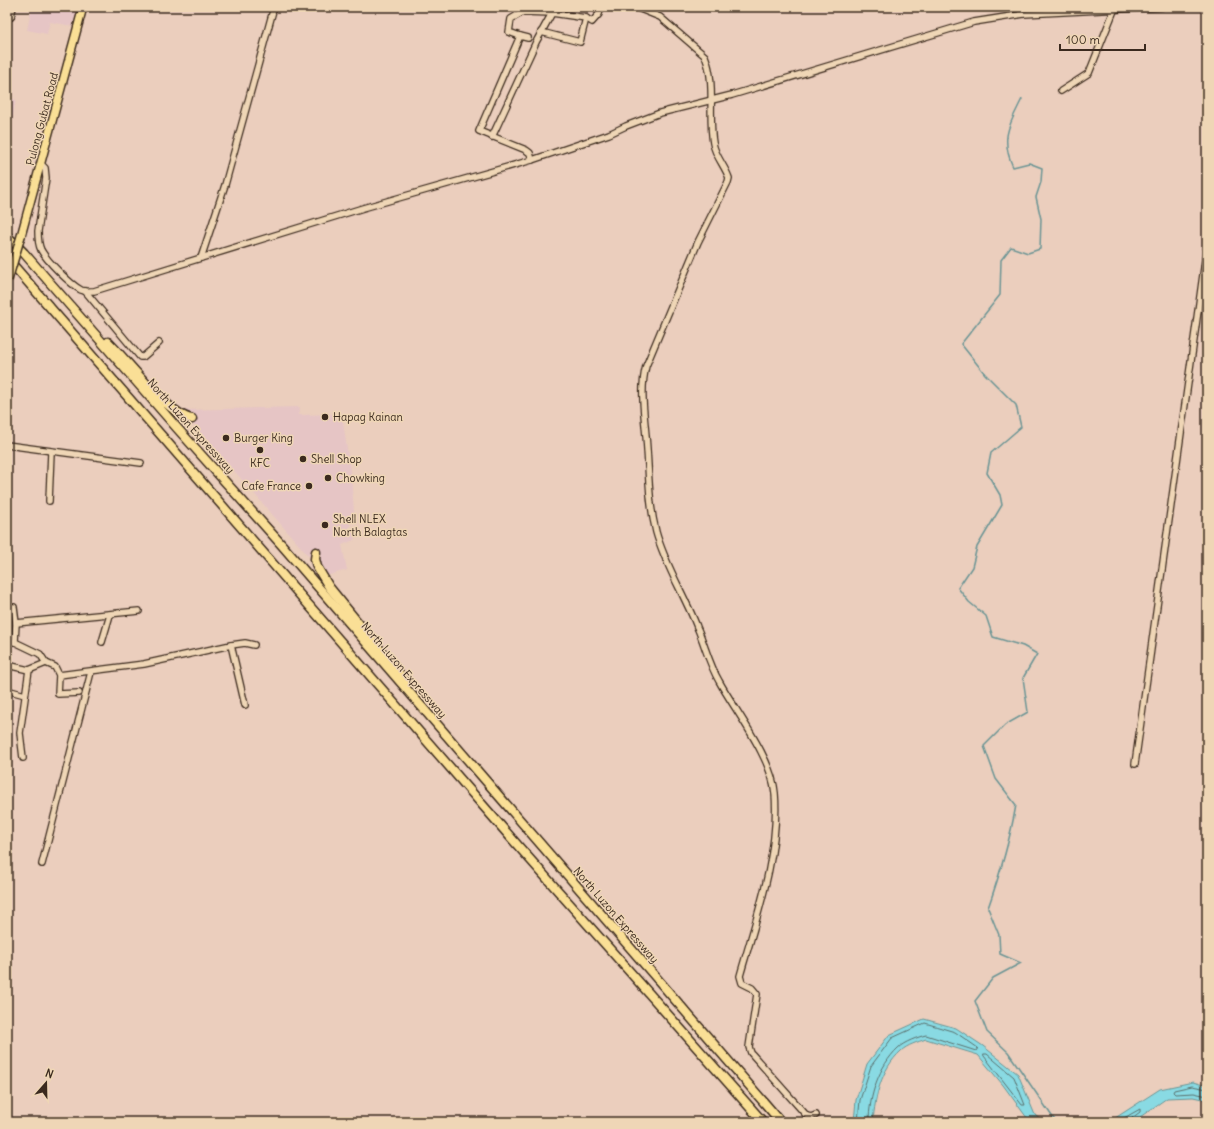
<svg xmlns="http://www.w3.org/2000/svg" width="1214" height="1129" font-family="Delius,sans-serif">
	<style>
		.built { fill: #e6c5c5 }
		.water { fill: #89dae3; stroke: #6a9494 }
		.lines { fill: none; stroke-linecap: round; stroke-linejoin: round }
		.shore { stroke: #5a706d; stroke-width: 1 }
		.stream { stroke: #6a9494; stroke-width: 1.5 }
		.minor-casing { stroke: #3b2a1e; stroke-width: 8 }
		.major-casing { stroke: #3b2a1e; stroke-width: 10 }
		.highway-casing { stroke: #3b2a1e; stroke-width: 11 }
		.minor { stroke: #efd6b6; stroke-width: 5.5 }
		.major { stroke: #fadf96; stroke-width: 7 }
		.highway { stroke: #fadf96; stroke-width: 8 }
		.major-bridge-casing { stroke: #3b2a1e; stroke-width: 10; stroke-linecap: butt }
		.major-bridge { stroke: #fadf96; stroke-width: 7 }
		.poi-dot { fill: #3b2a1e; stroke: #efd6b6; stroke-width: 1.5 }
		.labels { text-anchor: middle; stroke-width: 3; stroke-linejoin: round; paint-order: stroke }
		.street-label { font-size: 11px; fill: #3b2a1e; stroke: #efd6b6 }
		.poi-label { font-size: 11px; fill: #3b2a1e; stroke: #efd6b6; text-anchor: start }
	</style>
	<rect width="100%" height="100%" fill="#ebcebd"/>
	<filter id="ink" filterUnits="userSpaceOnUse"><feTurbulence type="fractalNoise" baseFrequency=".025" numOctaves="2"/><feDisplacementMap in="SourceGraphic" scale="8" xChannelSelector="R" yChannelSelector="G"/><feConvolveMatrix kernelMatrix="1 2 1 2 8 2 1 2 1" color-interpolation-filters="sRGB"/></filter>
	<g filter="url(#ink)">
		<!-- built -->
		<g class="built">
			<polygon points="32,7 78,7 73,26 50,22 47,34 27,30"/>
			<polygon points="7,97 16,100 7,143"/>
			<polygon points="300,407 299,415 342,414 352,485 354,512 349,529 357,532 354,540 342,545 347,570 326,576 181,410"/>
		</g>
		<!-- water -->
		<g class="water">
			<path d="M924,1019L956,1028L983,1046L1018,1074L1035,1115L1043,1122H1030L1003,1085L978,1055L926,1039C918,1042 907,1045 901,1051C881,1069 875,1097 873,1122H854L856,1100L867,1064L889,1035Z"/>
			<polygon points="1193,1082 1207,1086 1207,1100 1193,1097 1167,1098 1133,1122 1109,1122 1160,1089"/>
		</g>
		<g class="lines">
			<!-- shore -->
			<g class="shore">
				<polygon points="984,1054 987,1054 1014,1077 1025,1105 1022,1105 984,1056"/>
				<polyline points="1207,1089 1192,1086 1174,1090 1173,1092 1175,1094 1194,1093 1207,1096"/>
				<path d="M858,1122L860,1100L871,1066L892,1038L925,1023L955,1032L978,1048L976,1051L926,1035C918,1037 904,1042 898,1048C879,1066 869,1096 869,1122"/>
				<polyline points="1117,1122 1140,1109 1140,1112 1132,1118 1131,1122"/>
			</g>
			<!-- stream -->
			<path class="stream" d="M1022,99C1009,125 1000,138 1013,167L1029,163L1042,168L1041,182L1036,197L1041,219L1040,249L1028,253L1011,247L1001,260L1000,295L961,344L985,374L1016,405L1021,427L991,453L987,473L1000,495L1002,505L977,547L972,567L958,588L969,602L986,616L993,637L1023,646L1037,654L1023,678L1028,712L1005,725L984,746L996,779L1016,805C1010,840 1000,874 988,908L999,935L1000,954L1021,963L993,978L975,1001L987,1032L1008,1052L1056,1122"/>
			<!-- minor casing -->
			<g class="minor-casing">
				<g id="minor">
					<path d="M635,7L660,17L705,56C716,83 708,115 713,143C715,156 725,166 729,178L728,182L698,242L646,366C640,389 644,412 646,436C649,469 648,500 656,532C665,565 685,596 697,627C705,645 709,664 719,681C736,712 772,758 775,793C780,853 756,919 740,976L742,983L752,988L757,994L749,1047L751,1053L807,1116L811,1117L816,1115"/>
					<polyline points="7,17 11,17 13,7"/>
					<polyline points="541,32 580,42 586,18"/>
					<polyline points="520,36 509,32 511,19 523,12 552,13"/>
					<polyline points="528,38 520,36 479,131 526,150 530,153 532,160"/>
					<polyline points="1061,91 1089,73 1115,8"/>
					<polyline points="492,137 536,42 552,13 586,18 592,22 599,14 601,7"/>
					<path d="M41,164L45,168L46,178L38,231C38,238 38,244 41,250C47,261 70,284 81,290C85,292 90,291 94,291L363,208L532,160L609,134L626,126L660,113L732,95L974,22L1024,14L1161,7"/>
					<polyline points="201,258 225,185 274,7"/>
					<polyline points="85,291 140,357 143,357 159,343"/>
					<polyline points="7,445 141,463"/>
					<polyline points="49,501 51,452"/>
					<polyline points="7,607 14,607 16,623 15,642"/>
					<polyline points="16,623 139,611"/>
					<polyline points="7,641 15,642 40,654 46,663 55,667 59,675 58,694 79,693"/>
					<polyline points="102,642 110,615"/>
					<polyline points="231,645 245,705"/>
					<polyline points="7,665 29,670 46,663"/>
					<polyline points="59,675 144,664 231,645 245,643 254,645"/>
					<polyline points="7,690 25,695"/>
					<polyline points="23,758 20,733 29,670"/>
					<polyline points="1135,764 1207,246"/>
					<polyline points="42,864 91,672"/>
				</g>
			</g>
			<!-- major casing -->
			<g class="major-casing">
				<polyline id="major" points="21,236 83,7"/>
			</g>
			<!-- highway casing -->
			<g class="highway-casing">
				<g id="highway">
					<polyline points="7,236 24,253 177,428 281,544 781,1122"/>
					<polyline points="7,258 520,848 763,1122"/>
					<path d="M108,342C128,361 167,414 192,419"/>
					<polyline points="316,552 315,559 317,567 329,587 407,683"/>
				</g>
			</g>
			<!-- minor -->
			<use href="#minor" class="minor"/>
			<!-- major -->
			<use href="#major" class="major"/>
			<!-- highway -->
			<use href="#highway" class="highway"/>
			<!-- major-bridge casing -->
			<g class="major-bridge-casing">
				<polyline id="major-bridge" points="8,280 21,236"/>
			</g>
			<!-- major-bridge -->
			<use href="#major-bridge" class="major-bridge"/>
		</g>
	</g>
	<!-- markers -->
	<g class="poi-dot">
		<circle cx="325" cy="417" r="4"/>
		<circle cx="226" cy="438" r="4"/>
		<circle cx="260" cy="450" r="4"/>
		<circle cx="303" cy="459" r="4"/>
		<circle cx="328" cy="478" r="4"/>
		<circle cx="309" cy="486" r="4"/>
		<circle cx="325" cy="525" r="4"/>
	</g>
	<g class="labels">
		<!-- street labels -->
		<g class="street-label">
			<text transform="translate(42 119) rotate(-75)" y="4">Pulong Gubat Road</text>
			<text transform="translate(191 426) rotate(48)" y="4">North Luzon Expressway</text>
			<text transform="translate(404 670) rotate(49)" y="4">North Luzon Expressway</text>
			<text transform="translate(616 915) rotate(49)" y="4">North Luzon Expressway</text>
		</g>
		<!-- poi labels -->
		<g class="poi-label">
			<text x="333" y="421">Hapag Kainan</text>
			<text x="234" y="442">Burger King</text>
			<text x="311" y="463">Shell Shop</text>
			<text x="260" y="467" text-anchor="middle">KFC</text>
			<text x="336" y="482">Chowking</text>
			<text x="301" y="490" text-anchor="end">Cafe France</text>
			<text x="333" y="523">Shell NLEX<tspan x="333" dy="13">North Balagtas</tspan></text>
		</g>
	</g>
	<!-- margin -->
	<rect width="1214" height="1129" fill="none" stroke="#efd6b6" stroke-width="24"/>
	<rect x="12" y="12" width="1190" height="1105" fill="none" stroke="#3b2a1e" stroke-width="1.5" filter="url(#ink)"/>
	<!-- north arrow -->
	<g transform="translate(46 1083) rotate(20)" stroke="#efd6b6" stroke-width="3" paint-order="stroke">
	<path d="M0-3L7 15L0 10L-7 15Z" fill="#3b2a1e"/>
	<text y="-6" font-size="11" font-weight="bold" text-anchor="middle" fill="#3b2a1e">N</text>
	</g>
	<!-- scale -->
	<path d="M1060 44v6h85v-6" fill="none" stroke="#3b2a1e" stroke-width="2"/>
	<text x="1066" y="44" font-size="12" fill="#3b2a1e" stroke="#efd6b6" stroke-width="3" paint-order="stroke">100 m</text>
</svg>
